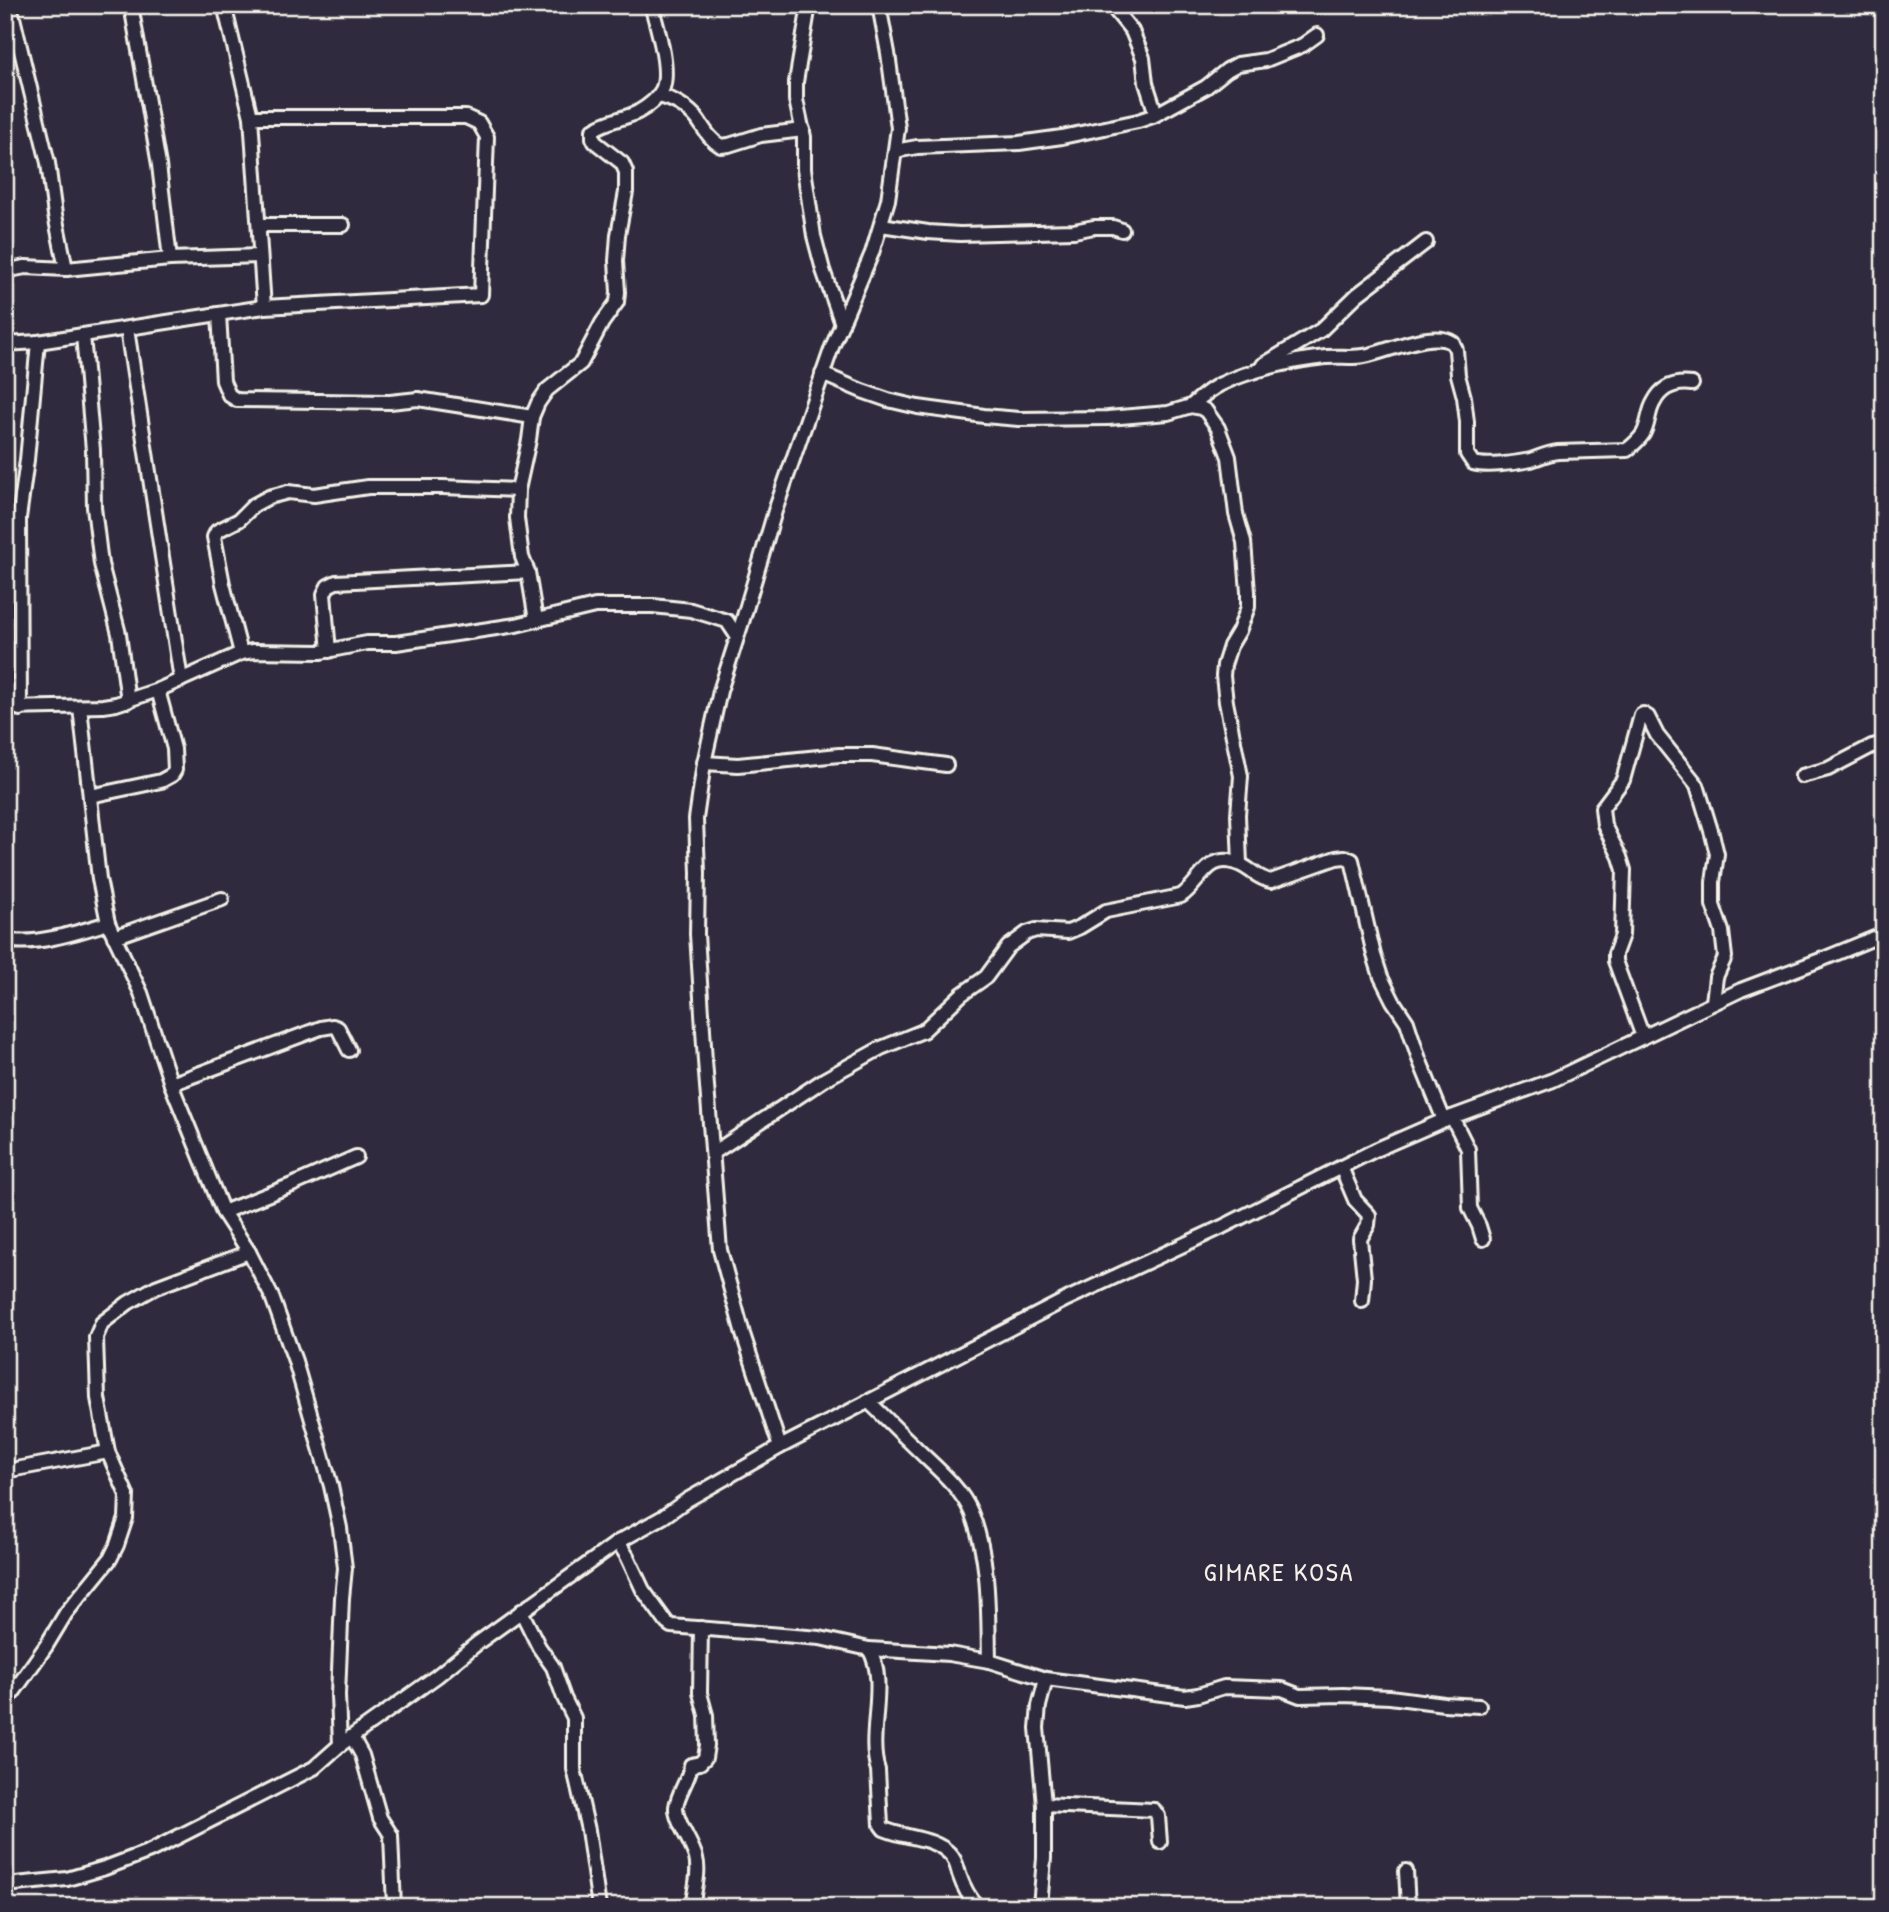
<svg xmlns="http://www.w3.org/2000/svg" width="1889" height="1912" font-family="'Patrick Hand',sans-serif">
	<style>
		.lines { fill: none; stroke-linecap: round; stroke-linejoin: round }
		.minor-casing { stroke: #f4f1e8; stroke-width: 18 }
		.minor { stroke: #2f2a3d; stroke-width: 12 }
		.labels { text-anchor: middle; stroke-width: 6; stroke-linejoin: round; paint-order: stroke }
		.quarter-label { font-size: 26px; letter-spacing: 2px; fill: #f4f1e8; stroke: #2f2a3d }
	</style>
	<rect width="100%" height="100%" fill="#2f2a3d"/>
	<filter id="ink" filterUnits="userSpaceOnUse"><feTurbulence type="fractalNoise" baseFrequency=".0143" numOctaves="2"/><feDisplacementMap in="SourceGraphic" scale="14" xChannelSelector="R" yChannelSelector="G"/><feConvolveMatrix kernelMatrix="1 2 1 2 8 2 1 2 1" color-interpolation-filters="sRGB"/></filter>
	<g filter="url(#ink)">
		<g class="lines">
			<!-- minor casing -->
			<g class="minor-casing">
				<g id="minor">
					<polyline points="10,5 48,163 55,215 66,269"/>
					<polyline points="131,5 159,165 170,259"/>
					<polyline points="224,5 251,117 264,307"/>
					<polyline points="809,5 796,82 796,100 804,137 804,169 814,236 823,270 842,324"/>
					<polyline points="1111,5 1132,31 1143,58 1146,83 1156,114"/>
					<path d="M658,96C672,98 689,108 698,120C705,130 710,140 721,146L729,145L761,135L803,130"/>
					<polyline points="895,151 917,147 1019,143 1062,137 1138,121 1153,116 1206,87 1227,70 1238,64 1266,60 1303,45 1317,35"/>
					<polyline points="260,225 343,225"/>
					<polyline points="881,225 928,232 960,234 1074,231 1094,227 1113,227 1122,230"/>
					<polyline points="5,271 25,267 66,269 170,259 260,256"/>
					<polyline points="219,314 223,381 229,395 237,400 390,402 418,399 532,417"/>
					<polyline points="127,329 181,680"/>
					<polyline points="83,335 93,450 94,507 101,564 119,634 128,701"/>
					<polyline points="38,342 264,307 481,295 487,137 479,123 466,117 251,117"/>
					<polyline points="5,344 38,342 27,460 19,518 20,709"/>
					<polyline points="1261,369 1263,365 1321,330 1357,295 1426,242"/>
					<polyline points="822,374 862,391 888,400 918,407 984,416 1019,419 1108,418 1168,413 1191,406 1201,408 1206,411 1218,428 1229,457 1236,514 1244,542 1248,592 1248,607 1239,631 1230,646 1224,665 1223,676 1226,702 1241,776 1238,815 1240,864"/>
					<path d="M1191,406C1200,398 1210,389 1221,384C1250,370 1295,360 1326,357C1339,356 1352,358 1364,356C1388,352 1432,329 1453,343L1456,350L1458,375L1464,397L1467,422V454L1473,463C1487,467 1516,463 1531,460C1540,457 1548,453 1558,452L1627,450C1632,446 1639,440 1643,434C1649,424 1648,411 1654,402C1662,386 1676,382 1692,384"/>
					<path d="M536,620L528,572L522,557L517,518L518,490L529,440L532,417L538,403L547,390L581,363L602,323L617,302L618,292L616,261L618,235L626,192V172L622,163L595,142L593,138V130C605,121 624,119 638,112C647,107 657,100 662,90C671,72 657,25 651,5"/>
					<polyline points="329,651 324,594 328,586 336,582 528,572"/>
					<polyline points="241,653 223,584 214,537 217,531 239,520 254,505 269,497 288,492 314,495 368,487 443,487 518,490"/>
					<polyline points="5,708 103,706 116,704 158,690 241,653 253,651 321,652 367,643 396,643 516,625 595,606 653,606 691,610 727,621 737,636"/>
					<polyline points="704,763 738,765 839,755 872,755 946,765"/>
					<polyline points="1802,776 1828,769 1872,746 1884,743"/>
					<polyline points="90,796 161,781 172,775 175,770 174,749 158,690"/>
					<polyline points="108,923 141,993 171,1084 223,1212 249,1252 272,1297 295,1361 331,1486 340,1528 345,1568 342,1598 338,1695 340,1745"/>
					<polyline points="114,937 222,899"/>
					<path d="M5,939C29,948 82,931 108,923L99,879L80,707"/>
					<polyline points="1643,1037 1615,961 1615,954 1622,935 1624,870 1620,857 1604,825 1602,808 1623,780 1641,715 1643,714 1648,717 1657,735 1697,785 1712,834 1717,854 1713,882 1713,905 1722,931 1725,957 1716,977 1713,1002"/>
					<polyline points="171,1084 321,1028 333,1026 338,1028 349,1050"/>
					<polyline points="1452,1117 1468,1149 1470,1208 1479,1226 1483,1239"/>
					<path d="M713,1153L825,1079L881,1048L923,1031L962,994L986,977L1008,947L1027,933L1036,930L1068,932L1080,927L1106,911L1181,896C1201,883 1208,849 1241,865C1252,870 1258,879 1271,881L1336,858L1345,857L1352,860L1374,955L1381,977L1393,1001L1407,1022L1419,1059L1444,1120"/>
					<polyline points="1341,1167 1355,1200 1369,1215 1368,1225 1360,1239 1364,1279 1362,1301"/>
					<polyline points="223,1212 292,1185 356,1157"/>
					<path d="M868,1401C884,1416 899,1432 915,1447C934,1466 960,1486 971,1512C990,1559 988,1611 989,1661"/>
					<polyline points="780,1447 743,1334 720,1250 705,1061 697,934 698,873 696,819 704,763 720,691 744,616 775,511 832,347 872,253 888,200 898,128 888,53 879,5"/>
					<polyline points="5,1471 108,1452"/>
					<polyline points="618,1542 627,1556 643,1590 667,1623 671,1626 820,1638 869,1649 949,1654 989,1661 1046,1679 1185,1697 1198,1695 1224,1687 1282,1689 1300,1696 1343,1695 1390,1697 1444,1704 1479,1706"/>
					<polyline points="521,1611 539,1647 553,1667 564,1698 574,1718 574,1769 588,1830 599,1907"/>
					<path d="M869,1649C889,1682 866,1735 878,1770L881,1825L884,1829C904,1838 934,1837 950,1854C956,1860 957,1867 959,1874C963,1886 969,1898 978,1907"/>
					<polyline points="5,1704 46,1646 66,1613 110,1559 117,1545 126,1518 127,1495 108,1452 98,1398 96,1337 102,1323 128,1303 156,1287 249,1252"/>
					<polyline points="352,1737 362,1755 380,1818 391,1835 394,1907"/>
					<polyline points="1044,1805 1154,1810 1158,1816 1160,1842"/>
					<polyline points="1406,1871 1408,1907"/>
					<polyline points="5,1885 67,1879 105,1868 150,1851 314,1768 340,1745 437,1676 479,1642 618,1542 663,1517 687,1500 780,1447 1067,1299 1222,1227 1375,1150 1444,1120 1553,1080 1741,990 1823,959 1884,934"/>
					<path d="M692,1907C694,1891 700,1873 696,1858C692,1842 675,1821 676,1807C678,1792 689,1780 691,1765L700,1763L705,1758L707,1745L706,1715L700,1693L701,1628"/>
					<polyline points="1040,1907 1044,1858 1044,1805 1037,1728 1039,1706 1046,1679"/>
				</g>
			</g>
			<!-- minor -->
			<use href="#minor" class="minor"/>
		</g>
	</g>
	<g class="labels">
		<!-- quarter labels -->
		<g class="quarter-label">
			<text x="1279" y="1581">GIMARE KOSA</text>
		</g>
	</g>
	<!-- margin -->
	<rect width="1889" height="1912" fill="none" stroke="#2f2a3d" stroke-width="28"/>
	<rect x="14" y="14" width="1861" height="1884" fill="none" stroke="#f4f1e8" stroke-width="2.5" filter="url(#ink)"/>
</svg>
